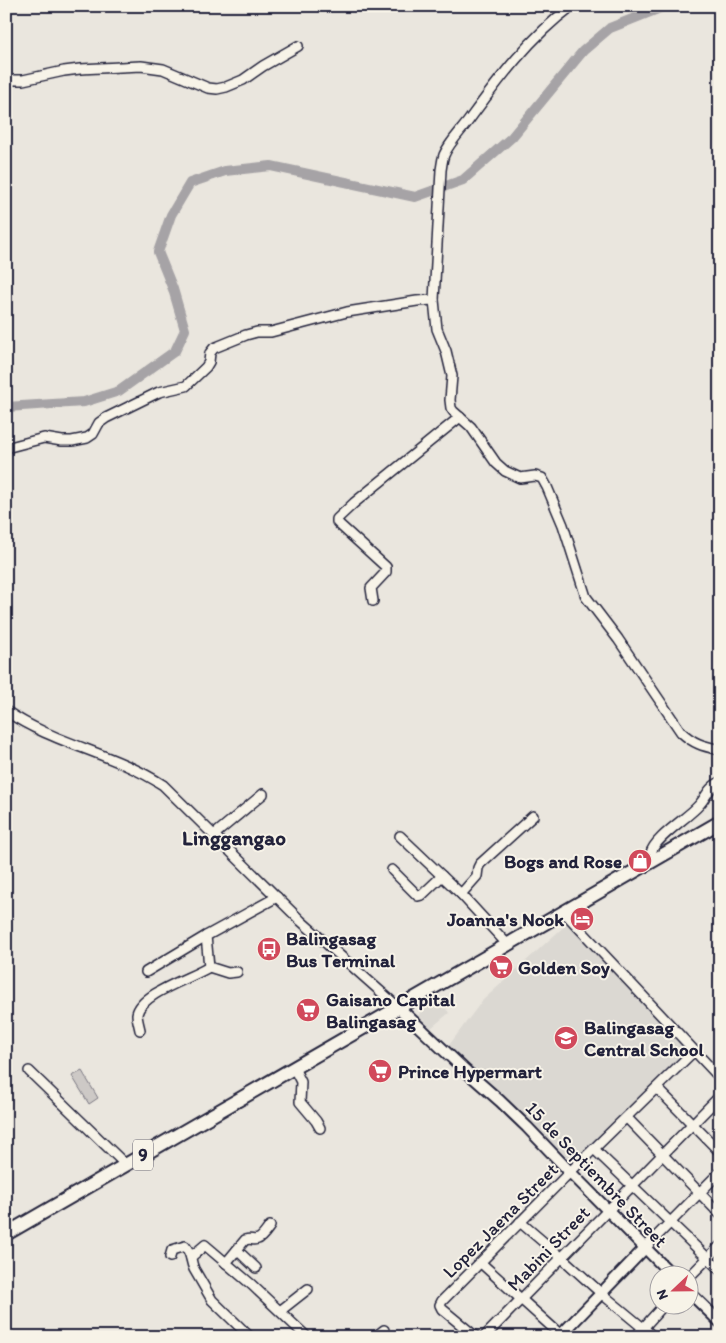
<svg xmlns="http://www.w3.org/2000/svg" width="726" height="1343" font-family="Itim,sans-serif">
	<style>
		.built { fill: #dbd8d2 }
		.green { fill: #cdc9c6; stroke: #787680 }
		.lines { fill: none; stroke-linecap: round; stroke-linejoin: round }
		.river { stroke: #a6a3a6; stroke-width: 10 }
		.minor-casing { stroke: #22223b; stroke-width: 12 }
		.major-casing { stroke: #22223b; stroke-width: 14 }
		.highway-casing { stroke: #22223b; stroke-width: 16 }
		.minor { stroke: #f7f3e8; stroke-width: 9 }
		.major { stroke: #f7f3e8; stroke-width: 10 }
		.highway { stroke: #f7f3e8; stroke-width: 12 }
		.labels { text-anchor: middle; stroke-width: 4; stroke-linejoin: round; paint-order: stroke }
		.shield { fill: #f7f3e8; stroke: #62616f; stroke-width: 1 }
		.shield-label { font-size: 18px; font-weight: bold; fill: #22223b }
		.poi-label { font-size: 19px; font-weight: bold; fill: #22223b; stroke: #f7f3e8; text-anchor: start }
		.street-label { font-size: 19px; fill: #22223b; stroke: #f7f3e8 }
		.quarter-label { font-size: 21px; font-weight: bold; fill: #22223b; stroke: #f7f3e8 }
	</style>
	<rect width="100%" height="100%" fill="#eae6de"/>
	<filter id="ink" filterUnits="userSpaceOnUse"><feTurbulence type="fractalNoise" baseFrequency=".02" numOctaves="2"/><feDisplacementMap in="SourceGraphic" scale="10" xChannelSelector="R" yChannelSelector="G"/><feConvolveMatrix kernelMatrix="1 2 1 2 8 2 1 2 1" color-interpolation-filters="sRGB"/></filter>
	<g filter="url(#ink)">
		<!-- built -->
		<g class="built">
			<polygon points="569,922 690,1052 572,1167 447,1048 482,1001"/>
			<polygon points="440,1000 449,1013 431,1028 419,1016 420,1012"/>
		</g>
		<!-- green -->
		<polygon class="green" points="82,1071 98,1098 89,1104 72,1076"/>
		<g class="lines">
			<!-- river -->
			<polyline class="river" points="6,407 84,402 119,391 175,351 185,330 173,289 158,252 171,215 190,183 225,171 271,166 415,197 463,180 512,137 583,51 610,28 665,6"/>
			<!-- minor casing -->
			<g class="minor-casing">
				<g id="minor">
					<path d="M572,6C530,37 499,79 469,120C461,131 449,143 444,155C442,160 442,165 441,170L434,300L437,329L446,351L452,376L450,400L451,408L453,411L471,427L496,463L505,471L520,478L535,476L542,478L547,487L563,525L586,597L618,639L681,732C694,744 703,746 720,750"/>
					<polyline points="6,80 23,80 64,71 80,69 141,66 163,69 208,88 217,89 226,87 243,80 263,66 298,46"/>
					<polyline points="6,448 44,438 62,441 72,441 87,438 93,434 99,423 106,418 159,392 186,386 206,367 209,362 210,353 214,348 246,335 257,332 271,332 347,312 417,301 434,300"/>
					<polyline points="373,601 371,588 386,572 386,567 340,525 337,522 337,519 354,503 460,417"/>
					<path d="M6,711C54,744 114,753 163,785L301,921L398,1007"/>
					<polyline points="214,835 263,794"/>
					<polyline points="400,836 461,894 507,944"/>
					<path d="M653,860C651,857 651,856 651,853C654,838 689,817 699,805C708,795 706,790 720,782"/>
					<polyline points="392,870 418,896 422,895 442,876"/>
					<polyline points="461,894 477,876 478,868 480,864 533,816"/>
					<polyline points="563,911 720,1078"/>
					<polyline points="206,936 209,967"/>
					<polyline points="209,967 228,973 237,972"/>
					<polyline points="146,972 206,936 277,897"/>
					<path d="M140,1030C139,1025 137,1019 137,1014C141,993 192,978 209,967"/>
					<polyline points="294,1068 301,1082 300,1102 316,1121 320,1128"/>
					<polyline points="29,1071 126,1165"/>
					<polyline points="657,1088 720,1152"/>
					<polyline points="627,1118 720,1214"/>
					<polyline points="594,1149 720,1270"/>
					<polyline points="520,1222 561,1257 602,1294 654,1337"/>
					<polyline points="645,1248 720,1172"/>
					<polyline points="237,1250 256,1268"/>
					<path d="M170,1257L172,1250L185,1246C192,1254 190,1260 194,1269L212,1300L250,1337"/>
					<polyline points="191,1257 205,1245 252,1285 307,1337"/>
					<path d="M226,1263L245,1240C251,1238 253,1241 258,1239C262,1238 267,1230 270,1226"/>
					<polyline points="481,1263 563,1337"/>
					<polyline points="688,1278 720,1246"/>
					<polyline points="280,1311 308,1289"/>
					<polyline points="375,1337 384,1330"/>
					<polyline points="476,1337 442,1309 440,1305 442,1301 570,1172 694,1051"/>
					<polyline points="484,1337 720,1096"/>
					<polyline points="635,1337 663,1306"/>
				</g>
			</g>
			<!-- major casing -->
			<g class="major-casing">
				<g id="major">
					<polyline points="398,1007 467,1072 500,1101 527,1127 570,1172 673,1276"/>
					<polyline points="688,1291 720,1322"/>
					<polyline points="559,1337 645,1248"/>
				</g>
			</g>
			<!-- highway casing -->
			<g class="highway-casing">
				<polyline id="highway" points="6,1234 720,822"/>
			</g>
			<!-- minor -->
			<use href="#minor" class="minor"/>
			<!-- major -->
			<use href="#major" class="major"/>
			<!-- highway -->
			<use href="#highway" class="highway"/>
		</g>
	</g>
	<!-- icons -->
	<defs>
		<g id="shop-disc" transform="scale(1.25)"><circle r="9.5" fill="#d1495b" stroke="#f7f3e8"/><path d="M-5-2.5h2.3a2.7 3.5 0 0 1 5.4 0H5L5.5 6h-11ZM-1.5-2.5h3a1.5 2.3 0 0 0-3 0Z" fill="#fff"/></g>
		<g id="hotel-disc" transform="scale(1.25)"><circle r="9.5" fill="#d1495b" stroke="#f7f3e8"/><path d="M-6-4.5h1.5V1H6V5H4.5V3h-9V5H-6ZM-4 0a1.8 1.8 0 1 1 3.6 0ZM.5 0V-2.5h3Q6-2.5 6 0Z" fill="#fff"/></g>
		<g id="bus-disc" transform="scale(1.25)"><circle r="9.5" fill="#d1495b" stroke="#f7f3e8"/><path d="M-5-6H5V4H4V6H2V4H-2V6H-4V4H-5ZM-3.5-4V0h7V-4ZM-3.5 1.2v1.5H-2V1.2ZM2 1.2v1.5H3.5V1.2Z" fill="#fff"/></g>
		<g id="supermarket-disc" transform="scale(1.25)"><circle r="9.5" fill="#d1495b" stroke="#f7f3e8"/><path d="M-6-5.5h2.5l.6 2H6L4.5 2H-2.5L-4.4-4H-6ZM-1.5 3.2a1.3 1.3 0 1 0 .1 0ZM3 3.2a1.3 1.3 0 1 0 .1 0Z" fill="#fff"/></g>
		<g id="school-disc" transform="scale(1.25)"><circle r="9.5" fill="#d1495b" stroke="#f7f3e8"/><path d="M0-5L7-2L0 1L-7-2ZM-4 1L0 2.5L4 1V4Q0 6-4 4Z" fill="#fff"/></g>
	</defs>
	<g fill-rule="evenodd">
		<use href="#shop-disc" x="640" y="861"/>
		<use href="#hotel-disc" x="582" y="919"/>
		<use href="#bus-disc" x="269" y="949"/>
		<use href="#supermarket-disc" x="501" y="967"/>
		<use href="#supermarket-disc" x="308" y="1010"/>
		<use href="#school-disc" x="566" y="1038"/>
		<use href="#supermarket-disc" x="380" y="1071"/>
	</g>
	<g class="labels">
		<!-- shield labels -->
		<rect class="shield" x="133" y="1139.5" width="20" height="31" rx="4"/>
		<g class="shield-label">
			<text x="143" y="1161">9</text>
		</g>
		<!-- poi labels -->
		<g class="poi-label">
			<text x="622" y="868" text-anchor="end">Bogs and Rose</text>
			<text x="564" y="926" text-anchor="end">Joanna's Nook</text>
			<text x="286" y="945">Balingasag<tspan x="286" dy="22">Bus Terminal</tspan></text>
			<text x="518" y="974">Golden Soy</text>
			<text x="326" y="1006">Gaisano Capital<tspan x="326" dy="22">Balingasag</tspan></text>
			<text x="584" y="1034">Balingasag<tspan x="584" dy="22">Central School</tspan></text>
			<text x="398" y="1078">Prince Hypermart</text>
		</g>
		<!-- street labels -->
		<g class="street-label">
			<text transform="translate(597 1174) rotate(46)" y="7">15 de Septiembre Street</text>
			<text transform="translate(500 1220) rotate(-45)" y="7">Lopez Jaena Street</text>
			<text transform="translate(548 1248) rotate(-46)" y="7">Mabini Street</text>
		</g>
		<!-- quarter labels -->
		<g class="quarter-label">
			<text x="234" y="845">Linggangao</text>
		</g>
	</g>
	<!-- margin -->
	<rect width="726" height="1343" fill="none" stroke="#f7f3e8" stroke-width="25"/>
	<rect x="12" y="12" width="701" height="1318" fill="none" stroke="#22223b" stroke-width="2" filter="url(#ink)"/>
	<!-- north arrow -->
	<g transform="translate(674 1290) rotate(248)"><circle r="24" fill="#f7f3e8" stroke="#a29fa3"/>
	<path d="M0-4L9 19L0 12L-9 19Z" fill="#d1495b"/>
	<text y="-8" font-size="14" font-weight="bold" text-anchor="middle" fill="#22223b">N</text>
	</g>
</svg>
